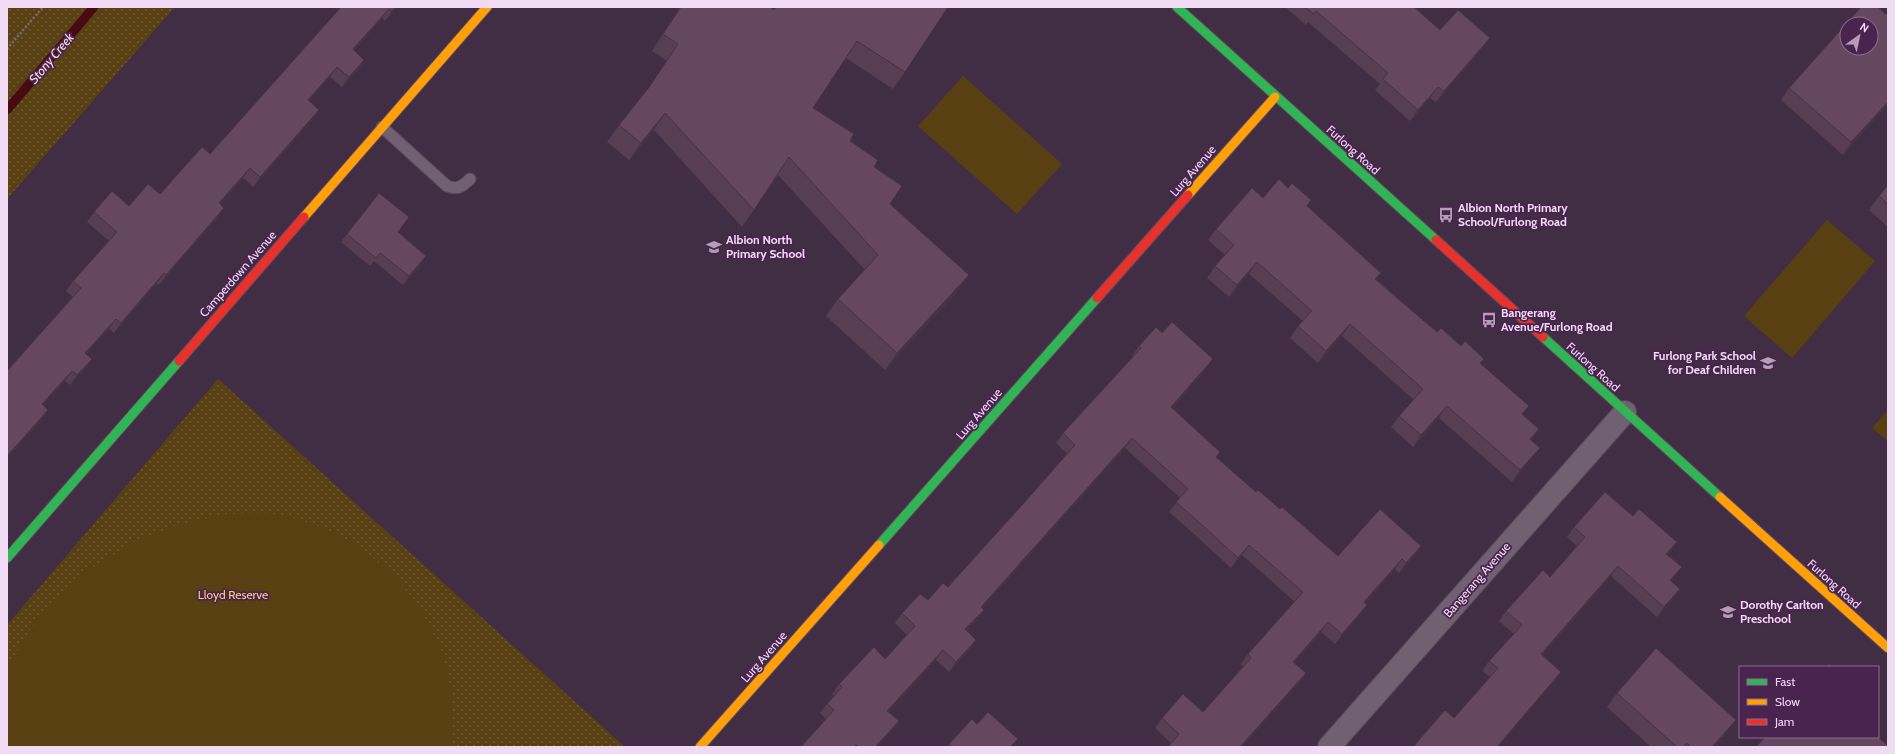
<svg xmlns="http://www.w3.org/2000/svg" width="1895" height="754" font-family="Cabin,sans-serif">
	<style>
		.park { fill: url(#park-dots) }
		.pitch { fill: #584013 }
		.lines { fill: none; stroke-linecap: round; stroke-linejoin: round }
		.stream { stroke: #470a12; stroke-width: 9 }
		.lane-casing { stroke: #5c4a5e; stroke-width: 13 }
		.street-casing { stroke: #5c4a5e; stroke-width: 24 }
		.fast-casing { stroke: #5c4a5e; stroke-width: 11 }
		.slow-casing { stroke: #5c4a5e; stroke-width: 11 }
		.jam-casing { stroke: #5c4a5e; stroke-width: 11 }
		.path { stroke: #786a7a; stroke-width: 2.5; stroke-dasharray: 2 2; stroke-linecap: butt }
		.lane { stroke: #706071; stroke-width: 11 }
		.street { stroke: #706071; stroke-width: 22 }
		.fast { stroke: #30b455; stroke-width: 9 }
		.slow { stroke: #ff9f0a; stroke-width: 9 }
		.jam { stroke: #e5322d; stroke-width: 9 }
		.wall { fill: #573e53 }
		.shaded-wall { fill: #473243 }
		.building { fill: #654860; stroke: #473243; fill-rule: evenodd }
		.labels { text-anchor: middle; stroke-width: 3.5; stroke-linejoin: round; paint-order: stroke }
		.street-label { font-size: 12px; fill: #f1daf4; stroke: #49244e }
		.poi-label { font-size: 12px; font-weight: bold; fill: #f1daf4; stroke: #49244e; text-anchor: start }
		.park-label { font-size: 12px; fill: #face7a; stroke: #49244e }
		.water-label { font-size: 13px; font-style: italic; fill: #fbd9d7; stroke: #49244e }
	</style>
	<defs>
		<pattern id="park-dots" width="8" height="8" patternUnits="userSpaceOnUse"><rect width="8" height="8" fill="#584013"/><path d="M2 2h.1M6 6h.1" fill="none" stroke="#705b36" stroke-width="1.8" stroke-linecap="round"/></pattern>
	</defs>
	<rect width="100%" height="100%" fill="#422e44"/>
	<!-- park -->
	<g class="park">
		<polygon points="7,7 175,7 7,199"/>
		<polygon points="218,379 625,747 7,747 7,625"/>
	</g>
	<!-- pitch -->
	<g class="pitch">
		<polygon points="963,76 1062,164 1017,214 918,126"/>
		<polygon points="1827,220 1875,261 1792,358 1744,316"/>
		<polygon points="1888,410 1888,441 1872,428"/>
		<path d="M227,514C243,514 260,513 276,514C284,515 292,518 299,520C373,540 430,601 448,674C453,698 452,723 450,747H7V668L30,630L55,602L90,569L134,542L177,525Z"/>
	</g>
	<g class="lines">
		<!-- stream -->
		<polyline class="stream" points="7,110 94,7"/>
		<!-- lane casing -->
		<g class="lane-casing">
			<path id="lane" d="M382,127L447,186C457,190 462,187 470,179"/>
		</g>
		<!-- street casing -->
		<g class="street-casing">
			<polyline id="street" points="1329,747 1625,412"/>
		</g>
		<!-- fast casing -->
		<g class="fast-casing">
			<g id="fast">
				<polyline points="1177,7 1436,240"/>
				<polyline points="1543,337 1720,497"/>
				<polyline points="879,545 1097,298"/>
				<polyline points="7,558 179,361"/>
			</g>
		</g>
		<!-- slow casing -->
		<g class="slow-casing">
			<g id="slow">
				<polyline points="1188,195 1275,97"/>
				<polyline points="304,217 487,7"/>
				<polyline points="1720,497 1888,648"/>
				<polyline points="700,747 879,545"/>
			</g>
		</g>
		<!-- jam casing -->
		<g class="jam-casing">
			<g id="jam">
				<polyline points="1436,240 1543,337"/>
				<polyline points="1097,298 1188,195"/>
				<polyline points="179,361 304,217"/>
			</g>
		</g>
		<!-- path -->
		<polyline class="path" points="7,49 43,7"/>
		<!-- lane -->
		<use href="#lane" class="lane"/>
		<!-- street -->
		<use href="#street" class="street"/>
		<!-- fast -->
		<use href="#fast" class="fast"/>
		<!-- slow -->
		<use href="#slow" class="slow"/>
		<!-- jam -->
		<use href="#jam" class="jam"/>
	</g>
	<!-- wall -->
	<g class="wall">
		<polygon points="341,7 397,7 385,21 382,18 354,50 364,60 358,70 342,87 330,77 309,101 319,110 312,120 253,187 243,178 220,204 217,218 159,285 157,283 114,333 109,329 86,354 92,359 85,368 70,385 65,381 43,405 48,410 41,420 7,458 7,371 73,297 66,291 73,281 109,241 87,222 94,212 129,206 160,194 210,154"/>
		<polygon points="680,7 770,7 774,9 775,7 948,7 905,72 893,89 846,58 813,108 850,141 874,167 890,204 957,292 885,370 826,316 838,299 865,270 778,175 742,227 654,130 629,160 607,142 619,125 647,91 667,61 652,51"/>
		<polygon points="1285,7 1414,7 1440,30 1482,49 1436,102 1430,98 1410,121 1375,90 1380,84 1308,22 1306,25"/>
		<polygon points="1789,88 1888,104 1843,155 1781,100"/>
		<polygon points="1888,185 1888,227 1869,210 1879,196"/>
		<polygon points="1307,206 1376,279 1437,332 1480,364 1523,415 1539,429 1531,440 1540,448 1531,459 1512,482 1439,418 1413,447 1391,427 1399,416 1414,400 1342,336 1318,363 1290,338 1298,326 1303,321 1249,274 1229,297 1207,278 1215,266 1225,255 1208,240 1216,229"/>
		<polygon points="409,217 398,232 426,256 420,265 403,285 374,261 370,266 341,242 347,234"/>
		<polygon points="1162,333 1206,369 1172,408 1216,457 1256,492 1280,509 1338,556 1421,546 1414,556 1399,573 1395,569 1365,603 1367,605 1360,615 1335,644 1321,632 1294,663 1306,673 1299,683 1242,747 1168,747 1171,743 1155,728 1162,718 1203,712 1243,667 1241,664 1248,654 1295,602 1242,555 1231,568 1194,534 1169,512 1180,498 1125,448 982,608 984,610 977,620 966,631 976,640 969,650 949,672 936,660 889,712 899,721 892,731 877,747 801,747 826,719 820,713 827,704 834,696 832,694 839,684 885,659 907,635 895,623 902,613 928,600 948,587 1031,495 1067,454 1056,443 1063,433 1133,357 1132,356 1139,346"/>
		<polygon points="1574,527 1670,552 1667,554 1682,567 1671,581 1673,599 1657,617 1611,576 1542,655 1554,682 1454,718 1490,677 1482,671 1489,661 1514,634 1499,621 1506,611 1550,577 1577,546 1567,537"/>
		<polygon points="1617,693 1726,734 1715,747 1651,747 1607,707"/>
		<polygon points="977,724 1010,747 947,747 949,744"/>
	</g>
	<!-- shaded-wall -->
	<g class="shaded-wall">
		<polygon points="395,7 397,7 385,21 392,11"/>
		<polygon points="389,9 382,18 346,59 353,49"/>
		<polygon points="1490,38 1482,49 1436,102 1444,91"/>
		<polygon points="364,60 358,70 342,87 349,77"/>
		<polygon points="337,67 330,77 301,110 308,100"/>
		<polygon points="1438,87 1430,98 1410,121 1418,110"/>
		<polygon points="1888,102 1888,104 1843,155 1851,142"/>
		<polygon points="319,110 312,120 253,187 260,177"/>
		<polygon points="665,113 654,130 629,160 641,143"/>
		<polygon points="250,168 243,178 212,213 219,203"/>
		<polygon points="224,208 217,218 159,285 166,275"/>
		<polygon points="426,256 420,265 403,285 409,276"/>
		<polygon points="1257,262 1249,274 1229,297 1237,285"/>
		<polygon points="164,273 157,283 114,333 121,323"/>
		<polygon points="969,275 957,292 885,370 897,353"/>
		<polygon points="116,319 109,329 78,363 85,353"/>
		<polygon points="1350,324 1342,336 1318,363 1326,351"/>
		<polygon points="92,359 85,368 70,385 77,375"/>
		<polygon points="1213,359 1206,369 1164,417 1171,407"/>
		<polygon points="72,371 65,381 35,414 42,404"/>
		<polygon points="1447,406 1439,418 1413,447 1421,435"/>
		<polygon points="48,410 41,420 7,458 7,456"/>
		<polygon points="1539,429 1531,441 1530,439"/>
		<polygon points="1132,438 1125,448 974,617 981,607"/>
		<polygon points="1540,448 1531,459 1512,482 1520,470"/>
		<polygon points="1677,542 1670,552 1659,563 1666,554"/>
		<polygon points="1249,545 1242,555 1231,568 1238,558"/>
		<polygon points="1421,546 1414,556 1399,573 1406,563"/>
		<polygon points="1402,559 1395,569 1357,612 1364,602"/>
		<polygon points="1618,566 1611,576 1534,664 1541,654"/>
		<polygon points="1682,567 1675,577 1663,590 1670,580"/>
		<polygon points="1680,589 1673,599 1657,617 1664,607"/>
		<polygon points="1367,605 1360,615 1335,644 1342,634"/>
		<polygon points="984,610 977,620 958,639 965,629"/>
		<polygon points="1328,622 1321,632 1286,672 1293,662"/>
		<polygon points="976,640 969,650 949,672 956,662"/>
		<polygon points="943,650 936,660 881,721 887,711"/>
		<polygon points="1561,672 1554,682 1498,747 1497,747"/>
		<polygon points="1306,673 1299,683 1242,747 1240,747"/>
		<polygon points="1736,720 1726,734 1715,747 1712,747"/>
		<polygon points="899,721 892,731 877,747 875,747"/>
	</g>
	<!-- building -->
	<g class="building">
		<polygon points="341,7 395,7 392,11 389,9 353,49 364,60 349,77 337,67 308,100 319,110 260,177 250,168 219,203 224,208 166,275 164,273 121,323 116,319 85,353 92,359 77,375 72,371 42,404 48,410 7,456 7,371 81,288 73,281 117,232 94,212 112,191 129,206 148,184 160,194 202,147 210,154"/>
		<polygon points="681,7 770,7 774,10 776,7 948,7 905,72 857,41 813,108 854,134 850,141 878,160 874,167 902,186 890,204 969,275 897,353 838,299 878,255 789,157 754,210 665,113 641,143 619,125 650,86 678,44 663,34"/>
		<polygon points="1305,7 1414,7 1440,30 1458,10 1490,38 1444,91 1438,87 1418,110 1383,79 1388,73 1316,11 1314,14"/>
		<path d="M1861,7H1878L1888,16V102L1851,142L1789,88ZM1847,24H1871V48H1847Z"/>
		<polygon points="1279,179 1288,188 1292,183 1311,200 1307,206 1381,273 1375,279 1437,332 1441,328 1461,346 1465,341 1484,359 1480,363 1529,406 1522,414 1539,429 1530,439 1540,448 1520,470 1447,406 1421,435 1399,416 1423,389 1350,324 1326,351 1298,326 1312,311 1257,262 1237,285 1215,266 1234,245 1216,229 1252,188 1263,198"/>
		<polygon points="1888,185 1888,204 1879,196"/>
		<polygon points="379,193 409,217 398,232 426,256 409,276 380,253 376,258 347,234"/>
		<polygon points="1172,322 1213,359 1171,407 1220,452 1216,457 1256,492 1258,490 1280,509 1282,507 1338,556 1380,509 1421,546 1406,563 1402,559 1364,602 1367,605 1342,634 1328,622 1293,662 1306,673 1240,747 1168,747 1179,734 1162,718 1183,694 1203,712 1251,658 1248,654 1303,592 1249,545 1238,558 1201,524 1176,502 1188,489 1132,438 981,607 984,610 965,629 976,640 956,662 943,650 887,711 899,721 875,747 859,747 856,745 854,747 801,747 834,710 827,704 842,687 839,684 874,647 885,659 915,626 902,613 920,594 928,600 943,583 948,587 1031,495 1075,445 1063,433 1141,348 1139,346 1156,327 1162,333"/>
		<polygon points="1605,492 1633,516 1639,509 1677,542 1666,554 1682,567 1670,580 1680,589 1664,607 1618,566 1541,654 1561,672 1497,747 1413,747 1445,710 1454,718 1498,668 1489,661 1522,625 1506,611 1543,570 1550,577 1585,537 1574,527"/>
		<polygon points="1656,648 1736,720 1712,747 1691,747 1687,743 1683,747 1677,747 1617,693"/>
		<polygon points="1829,664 1832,667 1827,667"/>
		<polygon points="988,712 1018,739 1010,747 953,747 949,744 972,719 977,724"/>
		<polygon points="1765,737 1878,737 1888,746 1888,747 1756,747"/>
	</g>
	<!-- icons -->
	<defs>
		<g id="bus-bare" transform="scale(1.2)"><path d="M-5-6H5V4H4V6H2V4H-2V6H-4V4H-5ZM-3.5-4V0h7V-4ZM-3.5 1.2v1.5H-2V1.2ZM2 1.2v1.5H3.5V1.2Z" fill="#b49eb6" stroke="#49244e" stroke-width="2.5" paint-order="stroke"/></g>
		<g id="school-bare" transform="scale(1.2)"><path d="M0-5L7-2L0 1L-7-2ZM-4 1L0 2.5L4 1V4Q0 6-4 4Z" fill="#b49eb6" stroke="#49244e" stroke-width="2.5" paint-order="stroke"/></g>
	</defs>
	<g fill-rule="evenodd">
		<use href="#bus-bare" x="1446" y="215"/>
		<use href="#school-bare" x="714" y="247"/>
		<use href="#bus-bare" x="1489" y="320"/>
		<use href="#school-bare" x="1768" y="363"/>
		<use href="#school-bare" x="1728" y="612"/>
	</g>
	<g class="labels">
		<!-- street labels -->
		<g class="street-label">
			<text transform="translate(1353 150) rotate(42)" y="4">Furlong Road</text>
			<text transform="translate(1193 171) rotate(-49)" y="4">Lurg Avenue</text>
			<text transform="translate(238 274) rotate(-49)" y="4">Camperdown Avenue</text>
			<text transform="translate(1593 367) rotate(42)" y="4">Furlong Road</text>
			<text transform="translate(979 414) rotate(-49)" y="4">Lurg Avenue</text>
			<text transform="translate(1477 580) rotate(-49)" y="4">Bangerang Avenue</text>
			<text transform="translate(1834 584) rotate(42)" y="4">Furlong Road</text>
			<text transform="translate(764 657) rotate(-49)" y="4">Lurg Avenue</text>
		</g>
		<!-- poi labels -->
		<g class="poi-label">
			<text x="1458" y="212">Albion North Primary<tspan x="1458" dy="14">School/Furlong Road</tspan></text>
			<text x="726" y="244">Albion North<tspan x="726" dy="14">Primary School</tspan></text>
			<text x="1501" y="317">Bangerang<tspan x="1501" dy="14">Avenue/Furlong Road</tspan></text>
			<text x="1756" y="360" text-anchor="end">Furlong Park School<tspan x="1756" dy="14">for Deaf Children</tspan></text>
			<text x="1740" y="609">Dorothy Carlton<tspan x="1740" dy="14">Preschool</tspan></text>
		</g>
		<!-- park labels -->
		<g class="park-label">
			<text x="233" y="599">Lloyd Reserve</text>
		</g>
		<!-- water labels -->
		<g class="water-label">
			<text transform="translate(51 58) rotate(-50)" y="5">Stony Creek</text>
		</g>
	</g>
	<!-- border -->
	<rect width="1895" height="754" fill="none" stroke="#f1daf4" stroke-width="16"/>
	<!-- legend -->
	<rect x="1739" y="666" width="140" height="72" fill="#49244e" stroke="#8c6d90"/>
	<rect x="1747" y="679" width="20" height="6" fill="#30b455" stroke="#8c6d90"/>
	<text x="1775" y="686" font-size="12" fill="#f1daf4">Fast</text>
	<rect x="1747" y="699" width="20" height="6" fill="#ff9f0a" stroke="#8c6d90"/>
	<text x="1775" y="706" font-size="12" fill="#f1daf4">Slow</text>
	<rect x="1747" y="719" width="20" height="6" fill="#e5322d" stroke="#8c6d90"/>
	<text x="1775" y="726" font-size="12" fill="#f1daf4">Jam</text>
	<!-- north arrow -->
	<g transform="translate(1859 36) rotate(33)"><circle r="19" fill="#49244e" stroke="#8c6d90"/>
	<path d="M0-3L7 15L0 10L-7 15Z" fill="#b49eb6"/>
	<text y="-6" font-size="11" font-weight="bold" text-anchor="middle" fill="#f1daf4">N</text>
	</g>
</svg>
